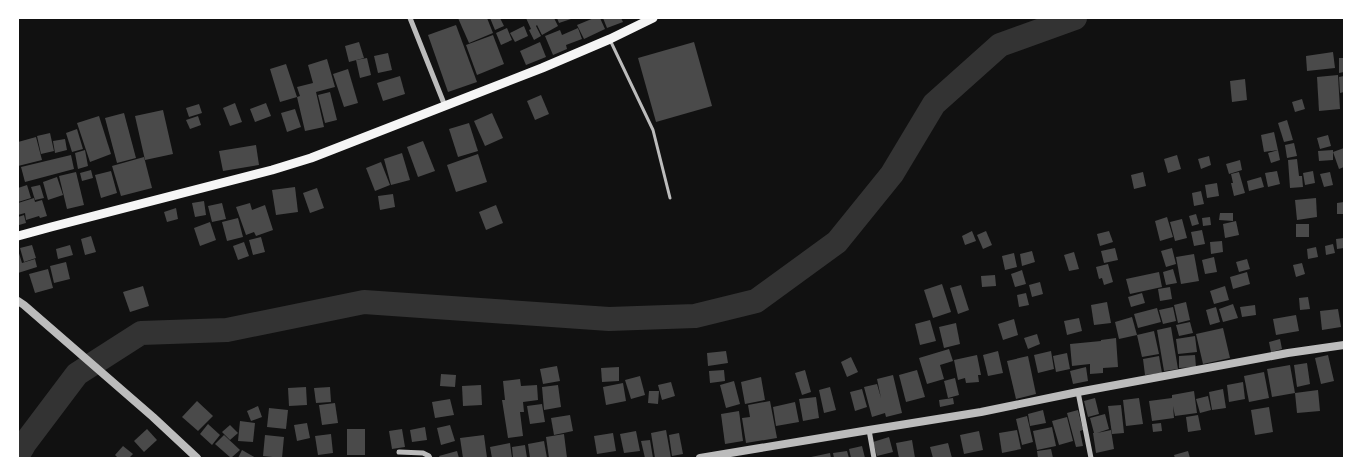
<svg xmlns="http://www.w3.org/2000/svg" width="1362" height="476" font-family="'IBM Plex Serif',serif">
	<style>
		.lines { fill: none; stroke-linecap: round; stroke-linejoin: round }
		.river { stroke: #333; stroke-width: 24 }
		.building { fill: #4a4a4a }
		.service { stroke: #bcbcbc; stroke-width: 3 }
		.minor { stroke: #bcbcbc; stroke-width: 5 }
		.tertiary { stroke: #bcbcbc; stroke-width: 8 }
		.secondary { stroke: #f5f5f5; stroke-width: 9 }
	</style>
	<rect width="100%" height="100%" fill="#111"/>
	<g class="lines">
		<!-- river -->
		<polyline class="river" points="18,455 25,443 77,374 141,333 227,330 364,302 609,319 695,316 756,301 837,242 892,174 934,104 1000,45 1075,18"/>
	</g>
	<!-- building -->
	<g class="building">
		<polygon points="458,18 487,18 493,33 469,43"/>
		<polygon points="490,18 500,18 504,26 495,30"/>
		<polygon points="526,18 554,18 558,26 542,35 537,25 536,26 541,36 534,40 529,30 531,29"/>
		<polygon points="557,18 574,18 559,23"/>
		<polygon points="594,18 600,18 605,29 584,39 577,25"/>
		<polygon points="603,18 621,18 623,22 607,28"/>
		<polygon points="456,25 477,82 448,92 428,35"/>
		<polygon points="524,26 528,36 515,42 510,33"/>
		<polygon points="507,28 512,40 501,45 496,33"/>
		<polygon points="578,28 582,39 566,45 567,49 553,55 545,36 560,30 562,35"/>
		<polygon points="493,35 504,64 477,75 466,45"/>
		<polygon points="359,42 364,58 349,62 345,46"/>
		<polygon points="540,42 546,57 526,65 520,51"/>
		<polygon points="694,42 712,106 656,122 638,58"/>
		<polygon points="1333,52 1335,68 1307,71 1306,56"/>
		<polygon points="388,53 392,70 378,73 374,56"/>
		<polygon points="367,58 371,75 360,78 356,60"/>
		<polygon points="1339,58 1344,58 1344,72 1339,73"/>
		<polygon points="327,59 335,87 316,92 324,127 305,131 297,97 300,96 297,87 313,83 308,65"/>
		<polygon points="286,64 297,97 280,102 270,69"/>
		<polygon points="348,69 358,103 344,107 333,74"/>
		<polygon points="1338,75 1340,109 1319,111 1317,77"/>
		<polygon points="400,76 405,94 383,101 377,83"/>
		<polygon points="1344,76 1344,92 1340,93 1339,77"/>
		<polygon points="1245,79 1247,100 1232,102 1230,81"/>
		<polygon points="330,92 337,120 325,123 318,95"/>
		<polygon points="541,95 549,114 535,120 527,101"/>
		<polygon points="1302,99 1305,109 1295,112 1292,102"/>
		<polygon points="235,103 242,122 230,126 223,108"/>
		<polygon points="266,103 271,116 255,122 250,109"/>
		<polygon points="199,104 202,113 189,117 186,108"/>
		<polygon points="295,109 301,127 287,132 281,113"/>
		<polygon points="163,110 173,154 145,160 135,116"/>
		<polygon points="124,113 136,158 117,163 105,118"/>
		<polygon points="492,113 503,138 485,146 474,121"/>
		<polygon points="99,116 111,154 90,162 77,123"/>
		<polygon points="198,116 201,125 190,129 186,120"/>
		<polygon points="1287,120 1293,140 1284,142 1278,123"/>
		<polygon points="469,123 478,151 458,157 449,129"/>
		<polygon points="77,129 83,149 72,152 66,133"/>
		<polygon points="1274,132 1278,150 1264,152 1261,135"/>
		<polygon points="50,133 54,151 41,154 37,136"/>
		<polygon points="1328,135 1331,146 1320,149 1317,138"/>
		<polygon points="36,137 42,160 18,166 18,142"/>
		<polygon points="65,139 67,150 55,153 53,141"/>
		<polygon points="423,141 435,171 418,177 407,147"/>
		<polygon points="1294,143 1297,156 1287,158 1285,145"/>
		<polygon points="256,145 259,165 223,171 219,151"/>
		<polygon points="1344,148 1344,167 1339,169 1333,152"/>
		<polygon points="85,150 88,166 78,169 75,153"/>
		<polygon points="1278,150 1280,160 1271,163 1268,153"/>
		<polygon points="1333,150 1333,160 1319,161 1318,151"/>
		<polygon points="402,153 410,180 391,185 384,159"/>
		<polygon points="478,154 487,182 456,192 447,165"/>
		<polygon points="71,155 74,169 25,182 21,167"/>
		<polygon points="1177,155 1181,169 1168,173 1164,159"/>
		<polygon points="1209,156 1211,165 1201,169 1198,159"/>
		<polygon points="144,157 152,188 121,196 112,166"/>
		<polygon points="1297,159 1299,176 1302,176 1303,187 1290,188 1288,160"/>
		<polygon points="1240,160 1242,170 1229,174 1226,164"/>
		<polygon points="381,162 390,185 375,191 366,168"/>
		<polygon points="91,170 93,178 82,181 80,173"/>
		<polygon points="111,171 117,193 101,198 95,175"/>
		<polygon points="1277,171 1280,184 1268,187 1265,173"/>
		<polygon points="1313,171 1315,183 1305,185 1303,173"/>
		<polygon points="76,172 84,205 67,209 59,176"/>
		<polygon points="1143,172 1146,186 1134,189 1131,175"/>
		<polygon points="1239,172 1245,193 1234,196 1231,183 1233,183 1231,174"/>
		<polygon points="1330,172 1333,185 1324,187 1320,174"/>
		<polygon points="57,177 63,195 48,200 43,182"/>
		<polygon points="1261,177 1264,187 1249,191 1247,181"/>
		<polygon points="1217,183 1219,196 1207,198 1205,185"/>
		<polygon points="27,185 31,198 18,202 18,188"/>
		<polygon points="40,185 44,198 35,200 31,187"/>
		<polygon points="295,187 298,212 276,215 272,190"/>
		<polygon points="317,188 324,208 310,213 303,193"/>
		<polygon points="1201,191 1204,204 1194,206 1192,193"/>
		<polygon points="393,194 395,207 380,210 378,196"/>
		<polygon points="34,198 35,202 42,200 47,216 40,218 39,216 26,220 25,213 18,215 18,203"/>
		<polygon points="1316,198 1317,217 1297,220 1295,200"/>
		<polygon points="204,201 206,215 195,217 192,203"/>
		<polygon points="1344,202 1344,214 1337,214 1337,203"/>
		<polygon points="222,203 226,219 212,222 208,206"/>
		<polygon points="250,203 252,210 265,205 273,230 256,236 254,232 246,235 236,207"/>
		<polygon points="496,205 503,223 486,230 479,212"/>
		<polygon points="176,208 178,219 167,222 164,212"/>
		<polygon points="1220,213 1233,213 1233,221 1219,220"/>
		<polygon points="1196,214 1199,224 1192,226 1189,216"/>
		<polygon points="24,215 26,223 19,225 18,217"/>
		<polygon points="1167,217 1173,237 1160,241 1155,221"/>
		<polygon points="1210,217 1211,225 1203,226 1202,218"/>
		<polygon points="238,218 243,237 227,241 222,222"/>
		<polygon points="1182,219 1187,238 1175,241 1170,222"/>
		<polygon points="1236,221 1239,235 1225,238 1223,224"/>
		<polygon points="210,222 216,240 200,246 194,228"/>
		<rect x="1296" y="224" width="13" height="13"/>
		<polygon points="1202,230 1205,244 1194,246 1191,232"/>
		<polygon points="972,231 976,241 965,245 962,236"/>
		<polygon points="986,231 992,245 983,249 977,235"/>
		<polygon points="1109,231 1113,242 1100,246 1097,234"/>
		<polygon points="91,236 96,252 85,255 81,239"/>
		<polygon points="261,237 265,252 253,255 249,240"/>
		<polygon points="1344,238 1344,248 1337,249 1336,239"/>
		<polygon points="1222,241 1223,252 1211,254 1210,242"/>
		<polygon points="244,242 249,256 238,260 233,246"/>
		<polygon points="1333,244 1335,253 1326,255 1325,246"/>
		<polygon points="32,245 36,258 24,262 20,248"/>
		<polygon points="70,245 73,255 58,259 56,249"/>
		<polygon points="1316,247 1318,257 1308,259 1307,249"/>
		<polygon points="1115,248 1118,260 1104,263 1101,251"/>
		<polygon points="1172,248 1176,264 1166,267 1161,251"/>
		<polygon points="18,250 22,263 35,259 37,267 18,273"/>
		<polygon points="1032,251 1035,262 1022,266 1020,254"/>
		<polygon points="1074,252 1079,269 1069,271 1064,255"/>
		<polygon points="1014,253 1017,267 1005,270 1002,256"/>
		<polygon points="1194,254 1199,281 1181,284 1176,257"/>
		<polygon points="1214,257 1217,272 1205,274 1202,260"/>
		<polygon points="1247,259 1250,269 1239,272 1236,262"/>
		<polygon points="66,262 70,279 54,283 50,266"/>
		<polygon points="1302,263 1305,274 1296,277 1293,265"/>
		<polygon points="1108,264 1113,282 1104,285 1102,278 1099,279 1096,267"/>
		<polygon points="48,269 53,288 35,293 29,274"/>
		<polygon points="1173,269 1177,283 1166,285 1163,272"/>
		<polygon points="1022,270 1026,284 1015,287 1011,274"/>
		<polygon points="1159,272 1162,287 1130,294 1126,279"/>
		<polygon points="1247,272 1250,284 1233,289 1230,277"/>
		<polygon points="995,275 996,286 982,287 981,276"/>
		<polygon points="1040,282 1043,294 1032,297 1029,285"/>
		<polygon points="942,284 951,312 933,318 924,290"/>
		<polygon points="961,285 969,310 958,314 950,288"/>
		<polygon points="143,286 149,306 130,312 123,292"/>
		<polygon points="1225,286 1229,300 1214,304 1210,291"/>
		<polygon points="1170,287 1172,299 1160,301 1158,289"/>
		<polygon points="1026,293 1029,305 1019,307 1017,295"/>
		<polygon points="1142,293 1145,303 1131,307 1128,297"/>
		<polygon points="1308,297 1310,309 1300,310 1299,298"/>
		<polygon points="1107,302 1111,323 1094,325 1091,305"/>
		<polygon points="1186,302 1190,320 1178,323 1174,305"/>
		<polygon points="1233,304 1238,318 1223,322 1219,309"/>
		<polygon points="1255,305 1256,315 1242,317 1240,307"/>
		<polygon points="1173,307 1176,321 1163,324 1159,310"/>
		<polygon points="1216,307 1220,322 1210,325 1206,310"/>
		<polygon points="1157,308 1161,322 1138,328 1134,314"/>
		<polygon points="1338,309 1341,327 1322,330 1320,311"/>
		<polygon points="1296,315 1299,331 1276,335 1273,319"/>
		<polygon points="1132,317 1137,335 1119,339 1115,322"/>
		<polygon points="1079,318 1082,331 1067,335 1064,321"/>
		<polygon points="1014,319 1018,335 1003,340 998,324"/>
		<polygon points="930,320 936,341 920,345 915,324"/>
		<polygon points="1190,322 1193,333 1179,336 1176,325"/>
		<polygon points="956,323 960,344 944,348 939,327"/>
		<polygon points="1171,327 1178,369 1164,371 1157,330"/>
		<polygon points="1223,328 1230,358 1203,364 1196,334"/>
		<polygon points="1154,331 1159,354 1142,357 1137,335"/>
		<polygon points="1037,334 1040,344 1028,349 1024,338"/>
		<polygon points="1195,336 1197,352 1178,354 1176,339"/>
		<polygon points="1116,338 1118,367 1103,368 1103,373 1090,374 1090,364 1072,366 1070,344 1101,341 1101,340"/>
		<polygon points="1280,339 1282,349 1271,352 1269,342"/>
		<polygon points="949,349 953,361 940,365 944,379 927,384 919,358"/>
		<polygon points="726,351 728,363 708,366 707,353"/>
		<polygon points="998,351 1003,373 988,376 983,355"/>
		<polygon points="1051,351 1054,369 1038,373 1034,355"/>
		<polygon points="1067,353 1070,369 1056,372 1053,356"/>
		<polygon points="977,355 981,375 978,375 979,382 966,383 965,378 958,380 954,360"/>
		<polygon points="1195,355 1196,367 1179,368 1179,356"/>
		<polygon points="1328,355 1334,381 1321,384 1315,358"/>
		<polygon points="1028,356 1036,394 1016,399 1007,361"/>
		<polygon points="1159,356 1162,373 1145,375 1143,359"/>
		<polygon points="851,357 858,372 847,377 841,362"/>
		<polygon points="1307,363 1310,384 1297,387 1294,365"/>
		<polygon points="1290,365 1295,393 1272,397 1267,369"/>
		<polygon points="557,366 560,381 543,384 540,369"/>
		<polygon points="619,367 619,381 602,382 601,368"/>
		<polygon points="1086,367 1088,381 1073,384 1070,371"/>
		<polygon points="724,370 725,381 710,383 709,371"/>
		<polygon points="805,370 811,392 802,395 795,373"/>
		<polygon points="917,370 925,397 906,402 899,375"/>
		<polygon points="1264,372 1269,398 1249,402 1244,376"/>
		<polygon points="441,374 456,375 455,387 440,386"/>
		<polygon points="893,375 902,413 886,417 885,413 872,417 864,387 877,384 881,398 877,379"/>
		<polygon points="640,376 645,395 631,399 625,380"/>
		<polygon points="761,377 765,400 745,404 741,382"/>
		<polygon points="955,378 959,395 948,398 944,381"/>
		<polygon points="520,379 521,386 537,385 538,400 523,402 524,412 520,412 523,436 508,438 502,400 505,400 503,381"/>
		<polygon points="734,381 740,404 726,408 720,385"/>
		<polygon points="671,382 675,396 662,400 658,385"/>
		<polygon points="1243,382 1245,399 1229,402 1227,385"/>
		<polygon points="623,383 626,401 606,405 603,387"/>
		<polygon points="481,385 482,405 463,406 462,386"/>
		<polygon points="558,385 561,407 544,410 542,387"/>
		<polygon points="306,387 307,405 289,406 288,388"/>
		<polygon points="330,387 331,402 316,403 314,388"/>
		<polygon points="830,387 836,410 824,413 819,390"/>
		<polygon points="862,389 867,407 855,411 850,392"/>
		<polygon points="1223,389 1226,408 1212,410 1209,392"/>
		<polygon points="1318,390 1320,411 1297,413 1295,393"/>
		<polygon points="649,391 659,391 658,404 648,403"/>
		<polygon points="1194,391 1197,413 1175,416 1173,406 1174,418 1152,421 1149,401 1172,398 1172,395"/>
		<polygon points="1208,396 1211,410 1200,413 1196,399"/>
		<polygon points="816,397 819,418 803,421 799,399"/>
		<polygon points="953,398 954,404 940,407 939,400"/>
		<polygon points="1095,398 1099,414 1088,417 1084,401"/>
		<polygon points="1139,398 1143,424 1126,426 1123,400"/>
		<polygon points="450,399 454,415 435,418 432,402"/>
		<polygon points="197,401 213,416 198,431 182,417"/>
		<polygon points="770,401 777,438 746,443 742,418 750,417 748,405"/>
		<polygon points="795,402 799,422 776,426 773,407"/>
		<polygon points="335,403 338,423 322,425 319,405"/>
		<polygon points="542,404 545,422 530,424 527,406"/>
		<polygon points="1121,405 1124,433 1112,434 1108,406"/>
		<polygon points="258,406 262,417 251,421 247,411"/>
		<polygon points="1269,407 1273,432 1255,435 1251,410"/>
		<polygon points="269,408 288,410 286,429 267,427"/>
		<polygon points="1043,410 1046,423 1030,426 1028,414"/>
		<polygon points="1078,410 1083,430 1080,431 1083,446 1076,447 1067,413"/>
		<polygon points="739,411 743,441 725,444 721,414"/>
		<polygon points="1105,414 1109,429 1097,433 1111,430 1114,449 1096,453 1093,433 1094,433 1090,418"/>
		<polygon points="570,415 573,431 554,435 551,418"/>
		<polygon points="1198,415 1201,430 1188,432 1186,417"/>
		<polygon points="1027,416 1033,442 1022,445 1016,419"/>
		<polygon points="1067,417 1073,441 1059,445 1052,421"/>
		<polygon points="240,421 255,423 253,442 238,441"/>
		<polygon points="307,423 310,438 297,441 294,425"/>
		<polygon points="1161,423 1162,431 1153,432 1152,424"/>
		<polygon points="208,424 220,435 212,445 200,434"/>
		<polygon points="230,425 238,433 230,440 222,432"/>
		<polygon points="450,425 455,441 441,445 437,428"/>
		<polygon points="425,427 427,440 412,442 410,430"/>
		<polygon points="1052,427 1056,446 1037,450 1033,431"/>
		<polygon points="147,429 157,440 144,452 134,441"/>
		<rect x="347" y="429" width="18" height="26"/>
		<polygon points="402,429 405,447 392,449 389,431"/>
		<polygon points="666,430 671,458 655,458 651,433"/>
		<polygon points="1017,430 1021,449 1002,453 999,433"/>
		<polygon points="636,431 640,451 624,453 620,434"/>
		<polygon points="979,431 983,450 964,454 960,435"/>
		<polygon points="613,433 616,451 597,454 594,436"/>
		<polygon points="679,433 683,454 672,456 669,435"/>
		<polygon points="331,434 333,453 318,455 315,436"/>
		<polygon points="564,434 567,458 549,458 546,437"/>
		<polygon points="224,435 240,450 231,458 215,444"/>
		<polygon points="265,435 284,437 282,458 263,456"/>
		<polygon points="484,435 487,458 463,458 460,438"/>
		<polygon points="889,437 893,452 877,456 873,442"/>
		<polygon points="650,440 653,458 645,458 641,441"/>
		<polygon points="912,440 915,458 899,458 896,443"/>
		<polygon points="544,441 547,458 530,458 528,444"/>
		<polygon points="510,443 512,458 492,458 490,447"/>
		<polygon points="948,443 952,458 933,458 930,447"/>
		<polygon points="525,445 527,458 513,458 512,447"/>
		<polygon points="123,446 133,454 129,458 118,458 115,455"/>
		<polygon points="862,446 865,458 851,458 849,449"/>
		<polygon points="1051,449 1053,458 1038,458 1037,451"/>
		<polygon points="242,450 256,458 238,458"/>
		<polygon points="457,451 459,458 440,458 439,456"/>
		<polygon points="847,451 849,458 834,458 833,453"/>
		<polygon points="1188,451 1190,458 1175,458 1174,455"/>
		<polygon points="830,453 831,458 811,458 811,457"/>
	</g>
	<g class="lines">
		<!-- service -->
		<polyline class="service" points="610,40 653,130 670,198"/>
		<!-- minor -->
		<g class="minor">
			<polyline points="410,18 445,106"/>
			<polyline points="1078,392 1091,458"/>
			<polyline points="869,430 874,458"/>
			<polyline points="399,452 423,453 429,456 430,458"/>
		</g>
		<!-- tertiary -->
		<g class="tertiary">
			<polyline points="18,301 24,305 153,417 197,458"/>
			<polyline points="700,458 869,430 981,412 1078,392 1288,353 1344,345"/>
		</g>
		<!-- secondary -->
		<polyline class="secondary" points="18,236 51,227 272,170 311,158 542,68 610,39 653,18"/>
	</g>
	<!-- border -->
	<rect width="1362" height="476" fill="none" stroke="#ffffff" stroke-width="38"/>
</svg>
